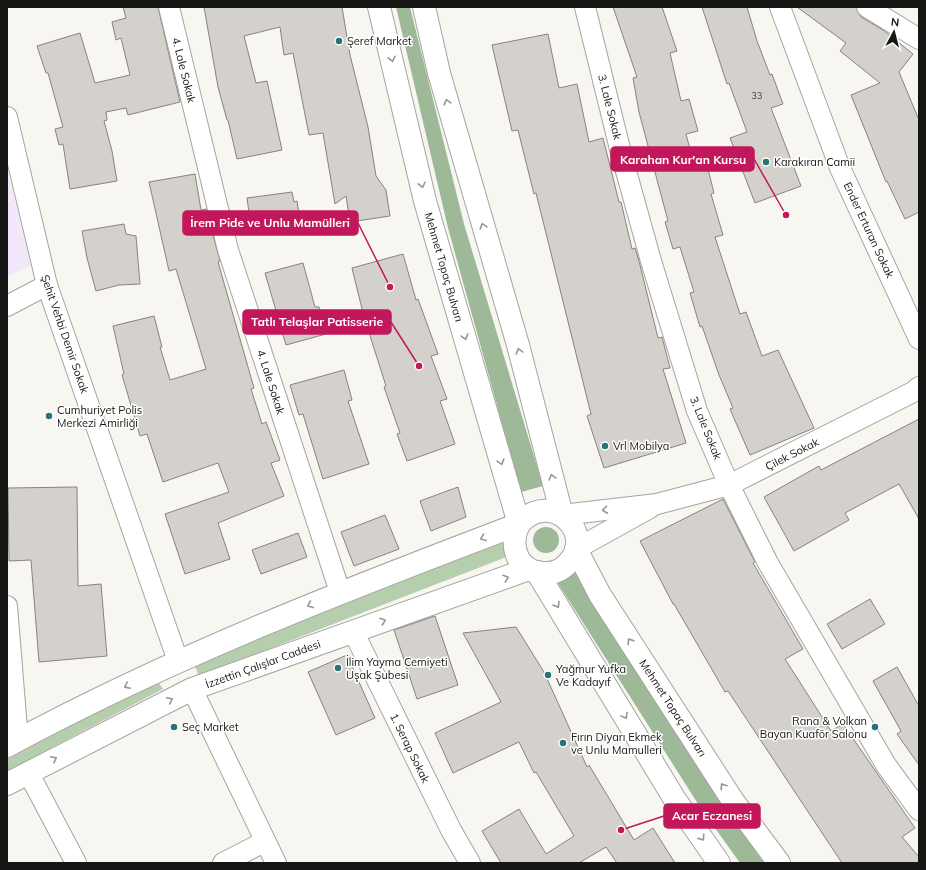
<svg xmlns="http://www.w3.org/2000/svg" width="926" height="870" font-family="Mulish,sans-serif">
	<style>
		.education { fill: #f2e7fb }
		.green { fill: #b5cfae }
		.forest { fill: #9eb997 }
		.building { fill: #d4d0cc; stroke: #878380 }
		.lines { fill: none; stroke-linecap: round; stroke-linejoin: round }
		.street-casing { stroke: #a6a4a0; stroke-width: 22 }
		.secondary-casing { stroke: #a6a4a0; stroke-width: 24 }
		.street { stroke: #fff; stroke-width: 20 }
		.secondary { stroke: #fff; stroke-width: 22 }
		.oneway { stroke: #969695 }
		.poi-dot { fill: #297377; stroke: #fff; stroke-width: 1.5 }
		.labels { text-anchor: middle; stroke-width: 3; stroke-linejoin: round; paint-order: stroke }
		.number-label { font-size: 9px; fill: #464442 }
		.poi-label { font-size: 11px; fill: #161614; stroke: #fff; text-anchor: start }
		.street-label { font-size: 11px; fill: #161614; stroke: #fff }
		.leader { fill: none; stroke: #c2185b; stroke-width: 1.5 }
		.callout-dot { fill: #c2185b; stroke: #fff; stroke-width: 1.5 }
		.callout { fill: #c2185b; stroke: #c2185b; stroke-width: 1.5 }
		.callout-label { font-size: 12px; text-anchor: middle; font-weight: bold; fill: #fff }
	</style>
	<rect width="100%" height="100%" fill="#f8f6f1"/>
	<!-- education -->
	<polygon class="education" points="7,169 31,265 7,277"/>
	<!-- green -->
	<g class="green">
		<polygon points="503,541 509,556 199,676 194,664"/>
		<polygon points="157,680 163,689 7,771 7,759"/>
	</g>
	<!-- forest -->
	<g class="forest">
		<polygon points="396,7 410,7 464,224 543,486 521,492 448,228"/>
		<circle cx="546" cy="540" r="13"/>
		<polygon points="573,569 714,792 764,863 740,863 700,807 556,580"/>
	</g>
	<!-- building -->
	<g class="building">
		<polygon points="123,7 158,7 180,102 128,115 126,108 106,112 107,120 104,121 112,151 117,181 70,189 63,144 59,145 55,129 63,127 48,73 46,73 37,46 80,33 95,83 130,75 121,38 116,40 112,22 126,18"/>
		<polygon points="204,7 342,7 350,55 368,127 376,176 386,190 390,216 350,222 346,196 335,204 323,133 309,135 293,53 284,55 280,27 244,36 256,83 267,81 282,150 237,159 228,120 227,120 218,87"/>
		<polygon points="613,7 662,7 677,51 670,53 681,101 689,99 698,131 686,134 695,168 707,165 714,193 711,194 723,235 715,237 740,314 746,312 762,356 778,350 814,428 750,455 730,409 733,408 719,375 702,326 700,327 690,293 694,292 680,247 673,249 665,222 668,221 639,112 633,78 637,77"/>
		<polygon points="702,7 747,7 757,41 770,75 772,74 783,104 771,108 801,186 755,203 730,138 747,132 729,83 727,84"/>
		<polygon points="797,7 856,7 861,17 883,30 913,54 899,72 919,120 919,212 905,219 887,181 886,182 851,95 880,83 840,51 846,43"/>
		<polygon points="548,34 559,88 577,84 589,142 603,138 619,202 621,202 632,249 635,248 639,261 658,338 662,337 670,368 663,369 686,443 604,468 587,416 591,414 536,193 534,194 518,130 512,131 492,45"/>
		<polygon points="195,174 201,210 206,209 220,261 218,262 254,388 251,389 262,424 266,422 280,460 271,463 284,496 218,523 230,559 185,574 165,514 229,492 218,463 163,482 147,434 140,436 122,375 124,374 113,326 154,316 162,347 160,347 170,380 206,369 176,269 169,271 149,182"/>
		<polygon points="292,192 294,202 297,201 300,221 251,228 247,198"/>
		<polygon points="124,224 126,234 136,236 140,284 119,285 96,291 87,258 82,231"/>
		<polygon points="403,254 416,300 418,299 438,354 431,356 447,399 440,401 455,444 407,461 397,434 400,433 384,387 386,386 364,317 352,268"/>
		<polygon points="303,263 315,307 319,307 326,334 286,345 265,273"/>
		<polygon points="344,370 352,400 348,401 369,464 323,479 303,414 299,415 290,385"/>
		<polygon points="919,419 919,519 899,484 845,513 849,520 794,551 764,497 819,466 821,470"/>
		<polygon points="77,487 78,586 101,584 107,656 39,662 31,560 9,561 8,488"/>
		<polygon points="458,487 466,517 431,531 420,501"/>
		<polygon points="723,499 755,562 753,563 803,649 785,659 831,731 843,724 915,828 902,837 919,857 919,863 842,863 728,691 725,692 674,604 673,604 640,541"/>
		<polygon points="385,515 399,549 354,566 341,532"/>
		<polygon points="298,533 307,557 261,574 252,550"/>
		<polygon points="870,599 885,624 842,649 827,624"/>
		<polygon points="435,616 458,685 417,699 394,630"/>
		<polygon points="516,627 544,672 587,767 589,765 634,840 653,828 675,863 617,863 606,847 579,863 501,863 482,831 519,809 546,854 574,836 536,772 534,773 519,742 453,773 435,733 501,702 463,633"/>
		<polygon points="347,655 375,718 336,735 308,672"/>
		<polygon points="897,667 919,706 919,765 897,734 901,731 873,681"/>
	</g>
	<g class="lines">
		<!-- street casing -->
		<g class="street-casing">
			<g id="street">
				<polyline points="169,7 228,250 340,592"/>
				<polyline points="585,7 621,153 651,261 697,411 729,485 768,563 886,765 919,810"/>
				<polyline points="780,7 840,168 919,339"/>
				<polyline points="867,7 919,39"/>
				<polyline points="7,117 47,285 178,661"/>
				<polyline points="7,306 47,285"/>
				<polyline points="562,515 657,504 729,485 913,392 919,387"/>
				<polyline points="576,549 650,508"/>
				<polyline points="7,606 18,741"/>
				<polyline points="353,631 451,830 470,863"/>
				<polyline points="192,689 276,863"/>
				<polyline points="28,772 76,863"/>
				<polyline points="223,863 264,842"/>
			</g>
		</g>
		<!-- secondary casing -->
		<g class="secondary-casing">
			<g id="secondary">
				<polyline points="379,7 425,201 519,524"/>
				<polyline points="424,7 439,73 518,345 562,515"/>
				<polyline points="576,549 600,595 733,801 779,863"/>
				<polyline points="537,572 674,798 719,863"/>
				<path d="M7,746C171,657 345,590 519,524C551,488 597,534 568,563C563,569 555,573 547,573C518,575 508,546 519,524"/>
				<polyline points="7,784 192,689 529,569"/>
			</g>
		</g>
		<!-- street -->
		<use href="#street" class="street"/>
		<!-- secondary -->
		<use href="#secondary" class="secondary"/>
	</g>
	<!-- one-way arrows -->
	<defs><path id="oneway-chevron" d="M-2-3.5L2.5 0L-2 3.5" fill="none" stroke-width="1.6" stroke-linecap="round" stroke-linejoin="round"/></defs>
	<g class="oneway">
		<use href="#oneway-chevron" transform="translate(392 59) rotate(77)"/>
		<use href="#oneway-chevron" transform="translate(447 102) rotate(-106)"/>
		<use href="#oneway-chevron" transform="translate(422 185) rotate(77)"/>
		<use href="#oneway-chevron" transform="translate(483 226) rotate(-106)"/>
		<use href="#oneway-chevron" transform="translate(465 337) rotate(74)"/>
		<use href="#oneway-chevron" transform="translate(519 351) rotate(-105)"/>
		<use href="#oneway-chevron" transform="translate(501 462) rotate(74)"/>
		<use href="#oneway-chevron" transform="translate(552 477) rotate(-105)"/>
		<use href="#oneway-chevron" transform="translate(605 510) rotate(173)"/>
		<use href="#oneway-chevron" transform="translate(483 538) rotate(159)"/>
		<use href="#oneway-chevron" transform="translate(506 578) rotate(-19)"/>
		<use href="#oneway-chevron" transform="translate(310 605) rotate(157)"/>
		<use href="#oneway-chevron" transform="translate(557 605) rotate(59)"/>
		<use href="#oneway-chevron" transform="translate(383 621) rotate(-19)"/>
		<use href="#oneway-chevron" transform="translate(630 641) rotate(-123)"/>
		<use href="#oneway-chevron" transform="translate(127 686) rotate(153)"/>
		<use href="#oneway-chevron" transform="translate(170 700) rotate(-27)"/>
		<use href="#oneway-chevron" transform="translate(625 716) rotate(59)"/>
		<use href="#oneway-chevron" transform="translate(54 759) rotate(-27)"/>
		<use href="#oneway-chevron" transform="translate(723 786) rotate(-123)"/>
		<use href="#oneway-chevron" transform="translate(702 838) rotate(55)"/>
	</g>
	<!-- markers -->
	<g class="poi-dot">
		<circle cx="339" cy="41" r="4"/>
		<circle cx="766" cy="162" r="4"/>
		<circle cx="49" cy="416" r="4"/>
		<circle cx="605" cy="446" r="4"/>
		<circle cx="338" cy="668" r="4"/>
		<circle cx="548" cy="675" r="4"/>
		<circle cx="174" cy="727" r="4"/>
		<circle cx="875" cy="727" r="4"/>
		<circle cx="563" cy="743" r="4"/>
	</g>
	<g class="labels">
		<!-- number labels -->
		<g class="number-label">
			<text x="757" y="99">33</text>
		</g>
		<!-- poi labels -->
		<g class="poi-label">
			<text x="347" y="45">Şeref Market</text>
			<text x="774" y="166">Karakıran Camii</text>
			<text x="57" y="414">Cumhuriyet Polis<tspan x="57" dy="13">Merkezi Amirliği</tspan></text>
			<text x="613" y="450">Vrl Mobilya</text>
			<text x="346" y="666">İlim Yayma Cemiyeti<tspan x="346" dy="13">Uşak Şubesi</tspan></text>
			<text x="556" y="673">Yağmur Yufka<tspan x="556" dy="13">Ve Kadayıf</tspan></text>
			<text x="867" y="725" text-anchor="end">Rana &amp; Volkan<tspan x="867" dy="13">Bayan Kuaför Salonu</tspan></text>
			<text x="182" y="731">Seç Market</text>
			<text x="571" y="741">Fırın Diyarı Ekmek<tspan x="571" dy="13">ve Unlu Mamulleri</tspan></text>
		</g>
		<!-- street labels -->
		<g class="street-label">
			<text transform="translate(184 70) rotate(76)" y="4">4. Lale Sokak</text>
			<text transform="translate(610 107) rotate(76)" y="4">3. Lale Sokak</text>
			<text transform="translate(869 230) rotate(65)" y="4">Ender Erturan Sokak</text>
			<text transform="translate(444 267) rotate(74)" y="4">Mehmet Topaç Bulvarı</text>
			<text transform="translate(65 334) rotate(71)" y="4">Şehit Vehbi Demir Sokak</text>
			<text transform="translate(271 382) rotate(72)" y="4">4. Lale Sokak</text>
			<text transform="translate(706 428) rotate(68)" y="4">3. Lale Sokak</text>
			<text transform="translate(792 454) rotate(-27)" y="4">Çilek Sokak</text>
			<text transform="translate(263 664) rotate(-20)" y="4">İzzettin Çalışlar Caddesi</text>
			<text transform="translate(673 708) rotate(57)" y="4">Mehmet Topaç Bulvarı</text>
			<text transform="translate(410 748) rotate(64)" y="4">1. Serap Sokak</text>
		</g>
	</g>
	<!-- callouts -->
	<path class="leader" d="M786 215L754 159M390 287L358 223M419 366L391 322M621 830L664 816"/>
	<g class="callout-dot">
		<circle cx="786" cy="215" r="4"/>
		<circle cx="390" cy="287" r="4"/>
		<circle cx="419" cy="366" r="4"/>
		<circle cx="621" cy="830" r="4"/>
	</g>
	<g class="callout">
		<rect x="611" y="147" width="143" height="24" rx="4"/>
		<rect x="183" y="211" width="175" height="24" rx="4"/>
		<rect x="243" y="310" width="148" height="24" rx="4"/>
		<rect x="664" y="804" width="96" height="24" rx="4"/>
	</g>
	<g class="callout-label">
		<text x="683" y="164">Karahan Kur'an Kursu</text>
		<text x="270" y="227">İrem Pide ve Unlu Mamülleri</text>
		<text x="317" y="326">Tatlı Telaşlar Patisserie</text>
		<text x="712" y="820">Acar Eczanesi</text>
	</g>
	<!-- border -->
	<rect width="926" height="870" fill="none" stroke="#161614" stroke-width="16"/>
	<!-- north arrow -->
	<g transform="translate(894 32) rotate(7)" stroke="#ffffff" stroke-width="3" paint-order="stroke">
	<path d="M0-3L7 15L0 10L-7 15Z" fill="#161614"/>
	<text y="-6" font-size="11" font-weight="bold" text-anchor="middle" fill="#161614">N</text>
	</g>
</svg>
